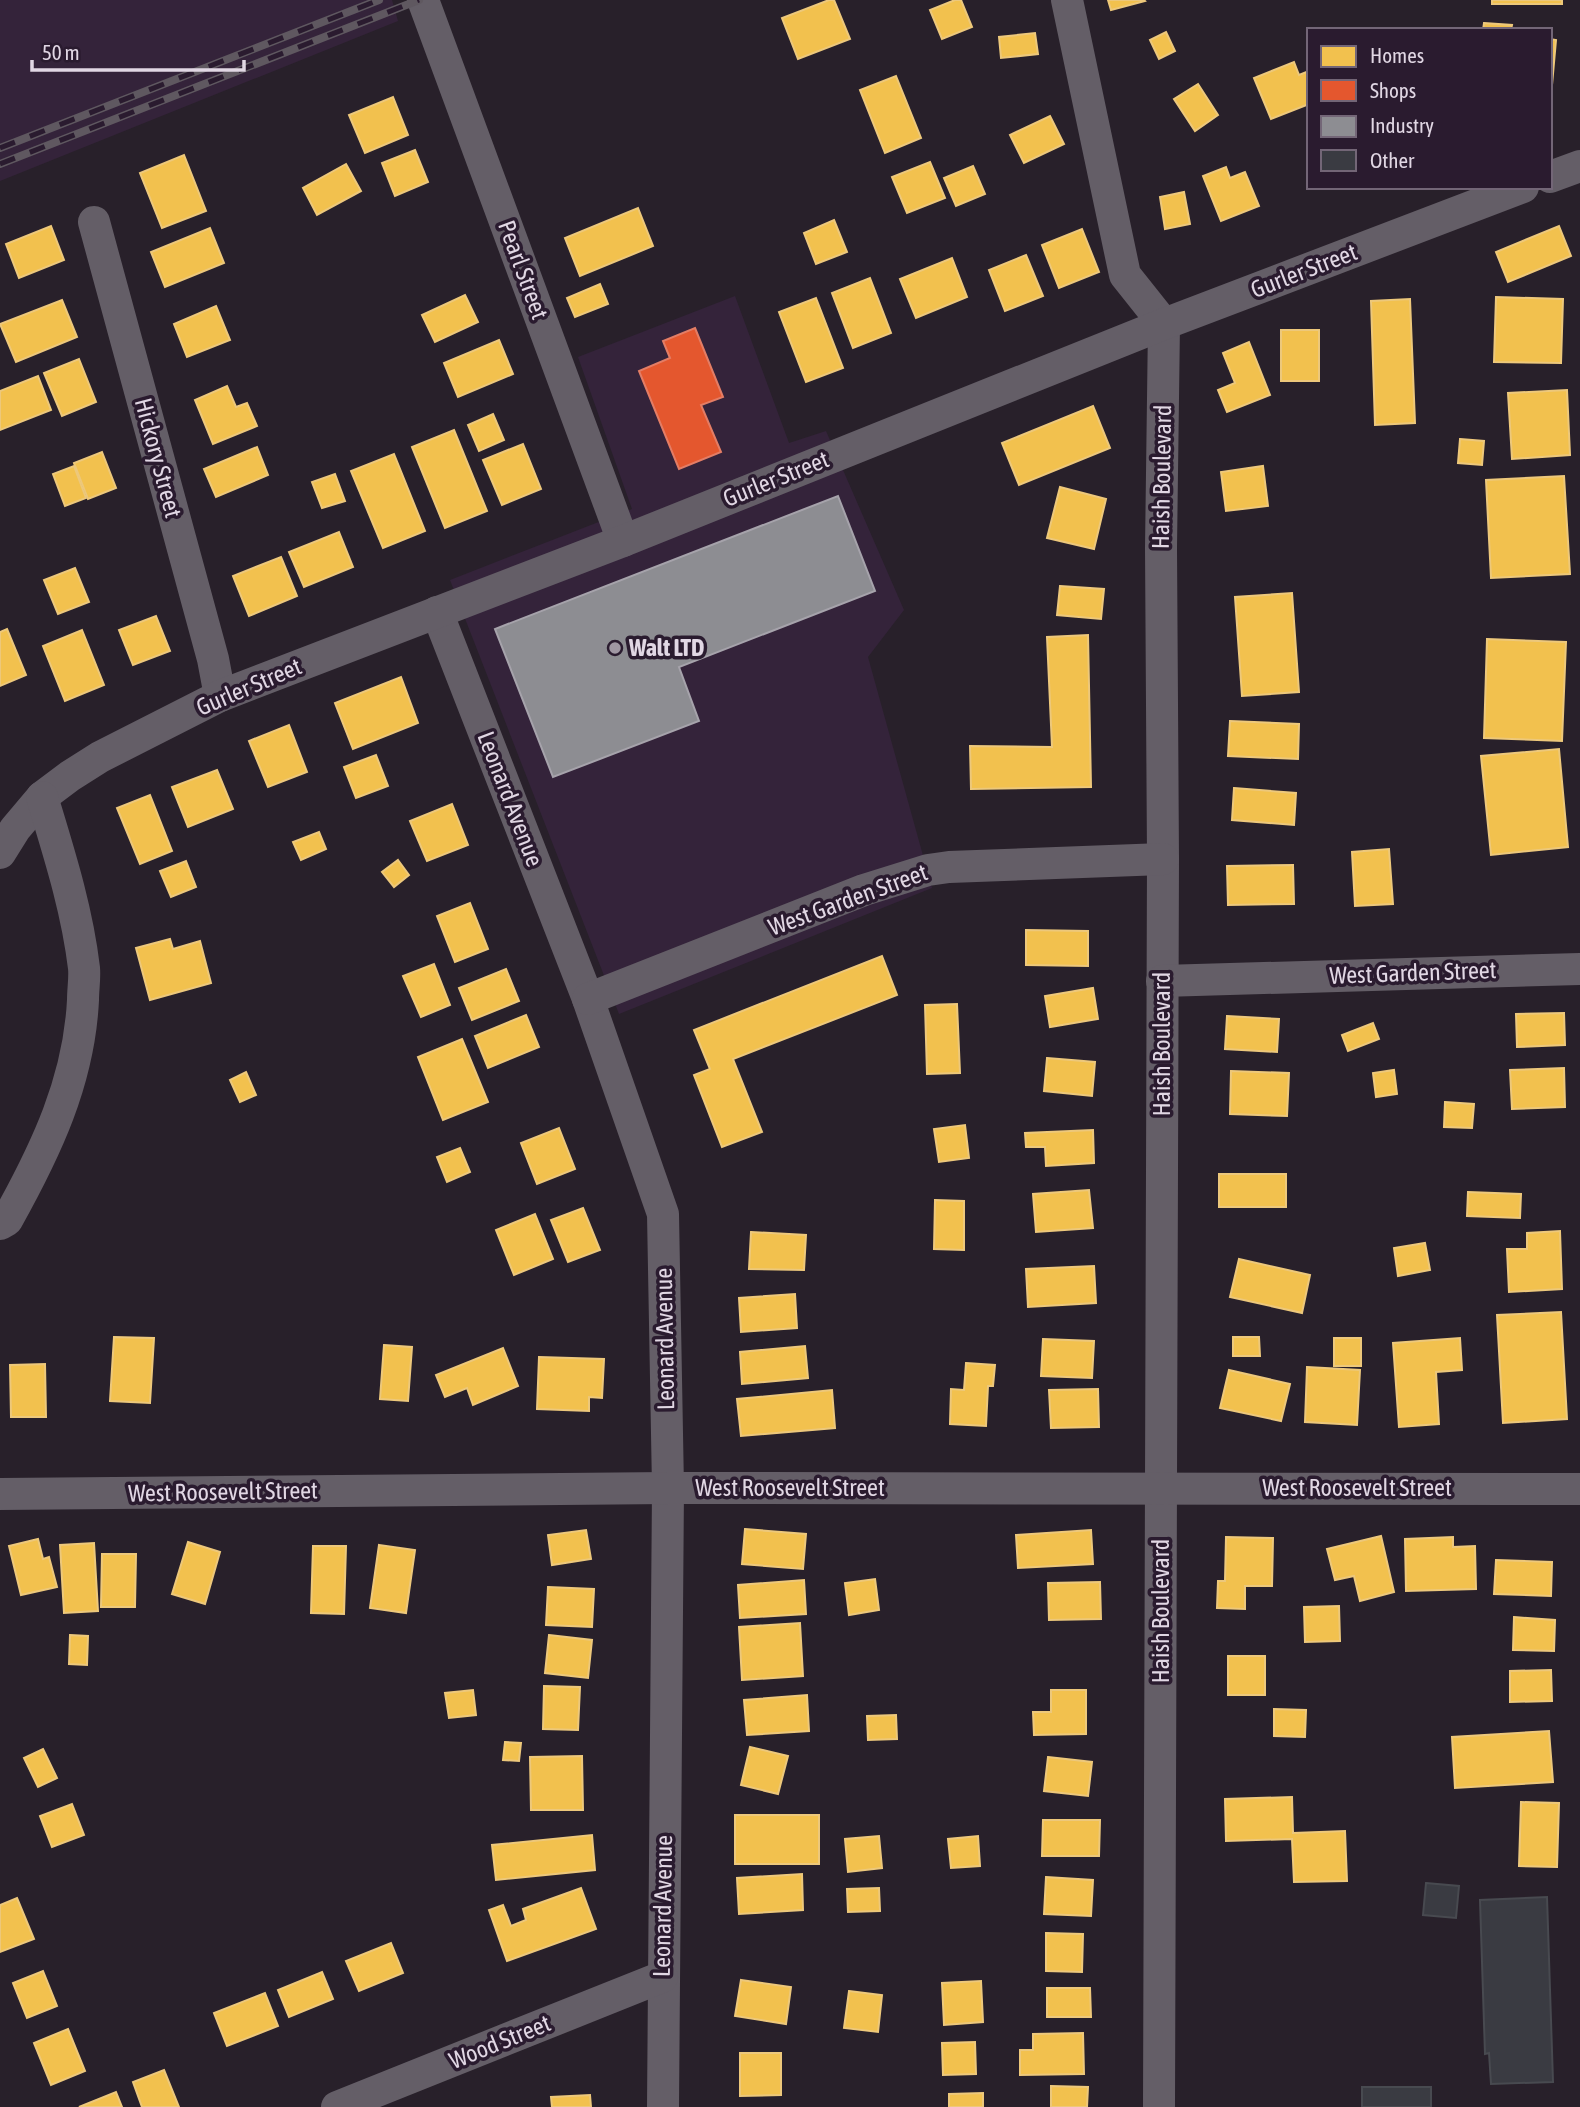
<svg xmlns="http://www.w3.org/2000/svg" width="1580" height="2107" font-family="'Asap Condensed',sans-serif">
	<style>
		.built { fill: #34233a }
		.homes { fill: #f2c14e; stroke: #edc87b; stroke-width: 2 }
		.shops { fill: #e4572e; stroke: #e37d65; stroke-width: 2 }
		.industry { fill: #8d8d92; stroke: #a6a3ab; stroke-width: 2 }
		.building { fill: #3a3b42; stroke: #484a50; stroke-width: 2 }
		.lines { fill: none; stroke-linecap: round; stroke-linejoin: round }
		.minor { stroke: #645e67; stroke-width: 32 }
		.rail-casing { stroke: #5f5860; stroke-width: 8 }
		.rail { stroke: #2a1b2f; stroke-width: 5; stroke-dasharray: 16; stroke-linecap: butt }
		.poi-dot { fill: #a097a3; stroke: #2a1b2f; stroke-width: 2.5 }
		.labels { text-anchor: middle; stroke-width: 7; stroke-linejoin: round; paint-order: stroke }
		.street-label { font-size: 24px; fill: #e1d7e4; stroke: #2a1b2f }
		.poi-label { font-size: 24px; font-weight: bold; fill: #e1d7e4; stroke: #2a1b2f; text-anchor: start }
	</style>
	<rect width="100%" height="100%" fill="#28202a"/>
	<!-- built -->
	<g class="built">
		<polygon points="0,0 392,0 398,21 0,181"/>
		<polygon points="735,296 789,443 826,431 904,610 868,657 932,888 619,1014 450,580 632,509 578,357"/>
	</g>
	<!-- homes -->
	<g class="homes">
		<polygon points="829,0 834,0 850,39 798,59 782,18"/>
		<polygon points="955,0 961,0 972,27 942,39 930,10"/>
		<polygon points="1108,0 1144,0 1145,1 1111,10"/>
		<rect x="1492" y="0" width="70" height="4"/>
		<polygon points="1484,23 1512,25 1511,30 1483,30"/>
		<polygon points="1166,32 1175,51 1159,59 1150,40"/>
		<polygon points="1035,33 1038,54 1001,58 999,37"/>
		<polygon points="1550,39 1556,40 1552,85 1550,85"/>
		<polygon points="1294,62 1299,75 1309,71 1309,104 1271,119 1254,78"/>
		<polygon points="896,76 921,138 885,153 860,90"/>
		<polygon points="1198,84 1218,115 1195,131 1174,99"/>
		<polygon points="393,97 408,135 365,153 349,115"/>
		<polygon points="1050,116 1064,144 1024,163 1010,135"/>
		<polygon points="415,150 428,182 395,196 382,163"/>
		<polygon points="184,155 206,211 162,228 140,173"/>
		<polygon points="930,162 945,198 907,213 892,177"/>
		<polygon points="346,164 361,191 317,215 303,188"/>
		<polygon points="973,166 985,194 956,206 944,178"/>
		<polygon points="1226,167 1230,178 1245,172 1259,206 1221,221 1203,176"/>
		<polygon points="1184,192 1190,224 1165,229 1160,197"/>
		<polygon points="638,208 653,246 580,276 565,238"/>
		<polygon points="834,220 847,252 816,264 804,233"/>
		<polygon points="51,226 64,260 19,278 6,244"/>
		<polygon points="1559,226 1571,256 1508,282 1496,252"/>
		<polygon points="210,228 224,263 165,287 151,252"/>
		<polygon points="1082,229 1099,272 1059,288 1042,245"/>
		<polygon points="1026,255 1043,296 1005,311 989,270"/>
		<polygon points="952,258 967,297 916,318 900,279"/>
		<polygon points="870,278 891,333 853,348 832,293"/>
		<polygon points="600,284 608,304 575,317 567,298"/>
		<polygon points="465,295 478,322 435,342 422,315"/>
		<polygon points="1496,297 1563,299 1561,363 1494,362"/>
		<polygon points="816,298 843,368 806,382 779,312"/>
		<polygon points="1410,299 1415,423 1375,425 1371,301"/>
		<polygon points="62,300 77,337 16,362 0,324"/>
		<polygon points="216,306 230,340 187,357 174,324"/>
		<rect x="1281" y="330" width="38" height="51"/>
		<polygon points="499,340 513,374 458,397 444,363"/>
		<polygon points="1249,342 1270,395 1227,412 1218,390 1235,383 1223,353"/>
		<polygon points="79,359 96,402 62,416 44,373"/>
		<polygon points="38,376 51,410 0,430 0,391"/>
		<polygon points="227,386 236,407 247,403 257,426 213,444 195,400"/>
		<polygon points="1567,390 1570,455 1512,459 1508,393"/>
		<polygon points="1093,406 1110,448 1019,485 1002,443"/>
		<polygon points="493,414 504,440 479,451 468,425"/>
		<polygon points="454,430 487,511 445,528 412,447"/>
		<polygon points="1460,439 1484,441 1482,465 1458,463"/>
		<polygon points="523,444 541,489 502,505 483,460"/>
		<polygon points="257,447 268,475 216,497 204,469"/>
		<polygon points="102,452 116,488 88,499 74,463"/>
		<polygon points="394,454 425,531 383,548 351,471"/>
		<polygon points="74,466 86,498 65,506 53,474"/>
		<polygon points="1263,466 1268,506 1226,511 1221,472"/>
		<polygon points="335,474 345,501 322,508 312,482"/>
		<polygon points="1564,476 1570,574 1491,578 1486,480"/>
		<polygon points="1060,487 1106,499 1094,549 1047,538"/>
		<polygon points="339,532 353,567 304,587 289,552"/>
		<polygon points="281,557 297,596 249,616 233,576"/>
		<polygon points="75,568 89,602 58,614 44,580"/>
		<polygon points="1060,586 1104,589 1101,619 1057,615"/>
		<polygon points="1292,593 1299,692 1242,696 1235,597"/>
		<polygon points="156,616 170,651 133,665 119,630"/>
		<polygon points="7,629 26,675 0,686 0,632"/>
		<polygon points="82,630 104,685 65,701 43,646"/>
		<polygon points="1088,635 1091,787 971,789 970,746 1052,747 1047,637"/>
		<polygon points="1487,639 1566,642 1562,741 1484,738"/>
		<polygon points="401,677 418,723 353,749 335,703"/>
		<polygon points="1230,721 1299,724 1298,759 1228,756"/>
		<polygon points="289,725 307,772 268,787 249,741"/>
		<polygon points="1559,749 1568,847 1491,855 1481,756"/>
		<polygon points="376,755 388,786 356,798 344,767"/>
		<polygon points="217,770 233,809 188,827 172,787"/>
		<polygon points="1234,788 1296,793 1294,825 1232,820"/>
		<polygon points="150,795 172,851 140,864 117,808"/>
		<polygon points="452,804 468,845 427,861 410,821"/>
		<polygon points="319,832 326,849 301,860 293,842"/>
		<polygon points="1389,849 1393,904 1355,906 1352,852"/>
		<polygon points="398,860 409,875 394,887 382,872"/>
		<polygon points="186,861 196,887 171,897 160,871"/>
		<polygon points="1293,865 1294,904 1228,905 1227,866"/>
		<polygon points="470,903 488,949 455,962 437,916"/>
		<polygon points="1026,930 1088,931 1088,966 1026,965"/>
		<polygon points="170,939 173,949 200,941 211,983 150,1000 136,948"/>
		<polygon points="882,956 897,995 733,1059 762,1132 722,1147 694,1075 710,1069 694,1030"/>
		<polygon points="434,964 450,1005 421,1017 403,976"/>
		<polygon points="506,969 519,1001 472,1020 459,988"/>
		<polygon points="1093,988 1098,1019 1050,1027 1045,996"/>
		<polygon points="957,1004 960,1073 927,1074 925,1005"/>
		<polygon points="1564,1013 1565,1045 1517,1047 1516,1014"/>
		<polygon points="526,1015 539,1047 488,1068 475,1036"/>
		<polygon points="1227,1016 1279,1019 1277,1052 1225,1049"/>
		<polygon points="1373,1023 1379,1039 1348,1051 1342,1035"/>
		<polygon points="462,1039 488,1102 443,1120 418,1057"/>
		<polygon points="1047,1058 1095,1062 1092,1096 1044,1091"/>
		<polygon points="1564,1068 1565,1107 1512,1109 1510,1070"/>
		<polygon points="1394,1070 1397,1094 1376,1097 1373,1073"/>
		<polygon points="1231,1071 1289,1073 1287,1116 1230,1114"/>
		<polygon points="246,1072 256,1095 240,1102 230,1080"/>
		<polygon points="1445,1102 1474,1104 1472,1128 1444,1127"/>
		<polygon points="965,1125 969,1158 939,1162 934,1129"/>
		<polygon points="559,1128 575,1169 537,1184 521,1143"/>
		<polygon points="1093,1130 1094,1163 1046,1166 1045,1147 1026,1147 1025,1133"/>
		<polygon points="460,1148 470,1172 447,1182 437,1157"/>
		<rect x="1219" y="1174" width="67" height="33"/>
		<polygon points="1089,1190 1093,1228 1036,1232 1033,1194"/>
		<polygon points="1468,1192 1521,1194 1520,1218 1467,1216"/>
		<polygon points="935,1200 964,1201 964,1250 934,1249"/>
		<polygon points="583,1208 600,1250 568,1262 551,1220"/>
		<polygon points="535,1214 553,1259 514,1275 496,1230"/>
		<polygon points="1560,1231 1562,1289 1509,1292 1507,1249 1527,1249 1527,1233"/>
		<polygon points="751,1232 806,1235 804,1270 749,1269"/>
		<polygon points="1425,1243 1430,1270 1398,1276 1394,1248"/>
		<polygon points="1239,1259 1310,1275 1302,1313 1230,1297"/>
		<polygon points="1094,1266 1096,1303 1028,1307 1026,1269"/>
		<polygon points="795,1294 797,1328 741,1332 739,1298"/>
		<polygon points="1561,1312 1567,1419 1503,1423 1497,1315"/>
		<polygon points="114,1337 154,1338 150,1403 110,1401"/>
		<polygon points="1233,1337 1259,1337 1260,1356 1233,1356"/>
		<rect x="1334" y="1338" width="27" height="28"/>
		<polygon points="1460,1338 1462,1370 1436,1372 1439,1424 1399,1427 1393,1343"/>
		<polygon points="1043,1339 1094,1341 1092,1378 1041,1376"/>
		<polygon points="384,1345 412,1347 408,1401 380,1399"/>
		<polygon points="805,1346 808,1378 742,1384 740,1352"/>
		<polygon points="503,1348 518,1386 473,1405 467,1388 445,1397 436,1375"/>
		<polygon points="539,1357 604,1359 602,1398 589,1397 589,1411 537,1409"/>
		<polygon points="966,1363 995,1365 993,1386 988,1386 986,1426 950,1424 951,1389 964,1390"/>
		<polygon points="45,1364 46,1417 11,1417 10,1365"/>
		<polygon points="1307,1367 1360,1370 1357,1425 1305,1422"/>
		<polygon points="1229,1370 1290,1384 1281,1421 1220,1408"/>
		<polygon points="1098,1389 1099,1427 1051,1428 1049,1390"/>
		<polygon points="832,1390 835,1428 741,1436 737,1399"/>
		<polygon points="745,1529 806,1534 803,1569 742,1564"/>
		<polygon points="586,1530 591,1559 552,1565 548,1535"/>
		<polygon points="1091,1530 1093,1564 1018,1568 1016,1535"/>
		<polygon points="1381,1536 1394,1592 1360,1601 1354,1576 1335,1580 1327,1549"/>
		<polygon points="1226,1537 1273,1538 1272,1586 1245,1586 1245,1609 1217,1608 1218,1581 1225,1581"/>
		<polygon points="1453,1537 1453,1547 1475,1546 1476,1589 1406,1591 1405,1539"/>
		<polygon points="38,1539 43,1559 49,1557 57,1587 21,1595 9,1546"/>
		<polygon points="188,1542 220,1552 205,1604 172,1594"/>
		<polygon points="94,1543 98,1611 64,1613 60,1545"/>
		<polygon points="379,1545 415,1550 406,1613 370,1608"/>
		<polygon points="313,1546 346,1546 344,1614 311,1613"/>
		<polygon points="102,1554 136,1554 135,1607 101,1607"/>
		<polygon points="1496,1560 1552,1562 1551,1596 1494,1594"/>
		<polygon points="875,1579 879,1610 849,1615 845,1583"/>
		<polygon points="804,1580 806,1614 740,1618 738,1585"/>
		<polygon points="1100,1582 1101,1619 1049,1620 1048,1583"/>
		<polygon points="548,1587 594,1589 592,1627 546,1625"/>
		<polygon points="1339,1606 1340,1641 1305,1642 1304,1607"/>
		<polygon points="1514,1617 1555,1620 1554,1651 1513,1650"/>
		<polygon points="800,1623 803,1676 742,1680 739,1627"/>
		<polygon points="70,1635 88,1636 87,1665 69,1664"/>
		<polygon points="549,1635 592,1640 588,1678 545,1673"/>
		<rect x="1228" y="1656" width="37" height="39"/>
		<polygon points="1551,1670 1552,1701 1510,1702 1510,1671"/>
		<polygon points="544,1686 580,1687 578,1730 543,1729"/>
		<polygon points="473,1690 476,1715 449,1718 445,1693"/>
		<polygon points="1051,1690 1086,1690 1086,1734 1034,1735 1033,1712 1051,1712"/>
		<polygon points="807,1695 809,1731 747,1735 744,1700"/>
		<polygon points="1274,1709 1306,1710 1305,1737 1274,1736"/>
		<polygon points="896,1715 897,1739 868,1740 867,1716"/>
		<polygon points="1549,1731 1553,1782 1455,1788 1452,1737"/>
		<polygon points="505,1742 521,1743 519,1761 503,1760"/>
		<polygon points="750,1747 788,1756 778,1794 741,1785"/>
		<polygon points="43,1749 57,1778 38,1787 24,1758"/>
		<polygon points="582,1756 583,1810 531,1810 530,1757"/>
		<polygon points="1048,1757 1092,1762 1088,1796 1044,1791"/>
		<polygon points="1292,1797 1293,1833 1345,1831 1347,1881 1294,1882 1292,1839 1226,1841 1225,1799"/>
		<polygon points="1521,1802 1559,1803 1557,1867 1519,1866"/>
		<polygon points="72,1804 84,1835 52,1847 40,1816"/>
		<rect x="735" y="1815" width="84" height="49"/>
		<polygon points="1043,1820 1100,1820 1099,1856 1042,1856"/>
		<polygon points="592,1835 595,1870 496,1880 492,1845"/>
		<polygon points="879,1836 882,1868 848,1872 845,1839"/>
		<polygon points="978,1836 980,1866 951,1868 948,1839"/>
		<polygon points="802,1874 803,1910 739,1914 737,1878"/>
		<polygon points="1046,1877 1093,1880 1091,1916 1044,1914"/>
		<polygon points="581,1888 596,1929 507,1961 489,1910 503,1905 511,1926 526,1920 523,1909"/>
		<polygon points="879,1888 880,1911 848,1912 847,1889"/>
		<polygon points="17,1898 34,1939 0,1952 0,1905"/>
		<polygon points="1046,1933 1083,1934 1082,1972 1046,1971"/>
		<polygon points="391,1943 403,1973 359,1991 346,1961"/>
		<polygon points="43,1971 57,2006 27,2018 13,1983"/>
		<polygon points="322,1972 333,1999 289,2017 278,1990"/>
		<polygon points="741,1980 791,1987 786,2024 735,2016"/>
		<polygon points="981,1981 983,2022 944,2025 942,1983"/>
		<polygon points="1047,1988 1090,1988 1091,2017 1047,2017"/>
		<polygon points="849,1991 882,1995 878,2032 844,2028"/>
		<polygon points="265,1993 278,2026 227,2046 214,2013"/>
		<polygon points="68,2029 85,2071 51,2085 34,2043"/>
		<polygon points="1083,2033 1084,2074 1020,2075 1020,2050 1033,2050 1033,2034"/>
		<polygon points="975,2042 976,2074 943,2075 942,2043"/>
		<polygon points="740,2053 781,2053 781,2095 740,2096"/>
		<polygon points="164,2070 179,2107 142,2107 133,2082"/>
		<polygon points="1051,2086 1088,2087 1087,2107 1051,2107"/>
		<polygon points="116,2092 122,2107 79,2107"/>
		<polygon points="983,2093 983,2107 949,2107 949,2094"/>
		<polygon points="590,2095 591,2107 552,2107 551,2097"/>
	</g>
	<!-- shops -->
	<polygon class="shops" points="695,328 723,397 701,405 721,452 679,469 639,371 670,358 663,341"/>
	<!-- industry -->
	<polygon class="industry" points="838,496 875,591 679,667 699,721 553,777 495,629"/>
	<!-- building -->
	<g class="building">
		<polygon points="1426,1883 1459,1886 1456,1918 1423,1915"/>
		<polygon points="1547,1897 1553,2082 1491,2084 1489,2053 1485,2054 1480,1900"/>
		<rect x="1362" y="2087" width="69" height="20"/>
	</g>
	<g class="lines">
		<!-- minor -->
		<g class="minor">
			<polyline points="423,0 623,541"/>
			<polyline points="1067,0 1125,275 1164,324 1161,548 1163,859 1159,2107"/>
			<polyline points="1550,177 1580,166"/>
			<polyline points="94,222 213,659 220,696"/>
			<polyline points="437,612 588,999 663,1214 668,1488 663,2107"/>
			<polyline points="0,853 15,829 42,797 70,776 100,757 220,696 623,541 1164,324 1523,187"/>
			<polyline points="1162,981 1580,969"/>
			<polyline points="588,999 864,890 928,870 949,867 1163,859"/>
			<path d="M0,1224L7,1220C46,1150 79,1081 83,1000C83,989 85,978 84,968C77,909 59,853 42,797"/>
			<polyline points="0,1494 668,1488 1580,1489"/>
			<polyline points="337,2107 662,1977"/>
		</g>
		<!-- rail casing -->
		<g class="rail-casing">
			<g id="rail">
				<polyline points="0,148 379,0"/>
				<polyline points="0,164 419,0"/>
			</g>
		</g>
		<!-- rail -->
		<use href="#rail" class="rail"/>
	</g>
	<!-- markers -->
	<circle class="poi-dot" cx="615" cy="648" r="7"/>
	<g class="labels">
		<!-- street labels -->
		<g class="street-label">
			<text transform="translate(523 270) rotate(70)" y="8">Pearl Street</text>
			<text transform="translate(1304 271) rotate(-21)" y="8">Gurler Street</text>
			<text transform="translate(158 458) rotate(75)" y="8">Hickory Street</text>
			<text transform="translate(1162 477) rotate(-89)" y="8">Haish Boulevard</text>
			<text transform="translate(776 479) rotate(-22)" y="8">Gurler Street</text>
			<text transform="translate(249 687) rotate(-23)" y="8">Gurler Street</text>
			<text transform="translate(510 799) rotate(69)" y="8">Leonard Avenue</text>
			<text transform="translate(848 900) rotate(-20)" y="8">West Garden Street</text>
			<text transform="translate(1413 973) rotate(-2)" y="8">West Garden Street</text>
			<text transform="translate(1162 1044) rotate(-90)" y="8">Haish Boulevard</text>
			<text transform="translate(665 1339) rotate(-91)" y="8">Leonard Avenue</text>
			<text x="790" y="1496">West Roosevelt Street</text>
			<text x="1357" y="1496">West Roosevelt Street</text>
			<text transform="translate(223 1492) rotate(-1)" y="8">West Roosevelt Street</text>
			<text transform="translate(1161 1611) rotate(-90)" y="8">Haish Boulevard</text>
			<text transform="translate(663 1906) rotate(-89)" y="8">Leonard Avenue</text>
			<text transform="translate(500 2042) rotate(-22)" y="8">Wood Street</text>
		</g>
		<!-- poi labels -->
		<g class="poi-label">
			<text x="629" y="656">Walt LTD</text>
		</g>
	</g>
	<!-- legend -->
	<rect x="1307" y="28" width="245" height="161" fill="#2a1b2f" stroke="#736677" stroke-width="2"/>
	<rect x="1321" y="46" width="35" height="21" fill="#f2c14e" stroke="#736677" stroke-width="2"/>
	<text x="1370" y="63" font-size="21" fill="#e1d7e4">Homes</text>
	<rect x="1321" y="80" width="35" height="21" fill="#e4572e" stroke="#736677" stroke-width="2"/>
	<text x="1370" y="98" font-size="21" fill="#e1d7e4">Shops</text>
	<rect x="1321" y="116" width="35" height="21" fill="#8d8d92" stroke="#736677" stroke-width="2"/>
	<text x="1370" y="133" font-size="21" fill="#e1d7e4">Industry</text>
	<rect x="1321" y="150" width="35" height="21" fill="#3a3b42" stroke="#736677" stroke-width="2"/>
	<text x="1370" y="168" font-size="21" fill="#e1d7e4">Other</text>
	<!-- scale -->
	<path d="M32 60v10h212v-10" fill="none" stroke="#e1d7e4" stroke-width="3.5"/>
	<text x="42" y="60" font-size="21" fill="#e1d7e4" stroke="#2a1b2f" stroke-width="5" paint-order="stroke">50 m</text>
</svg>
